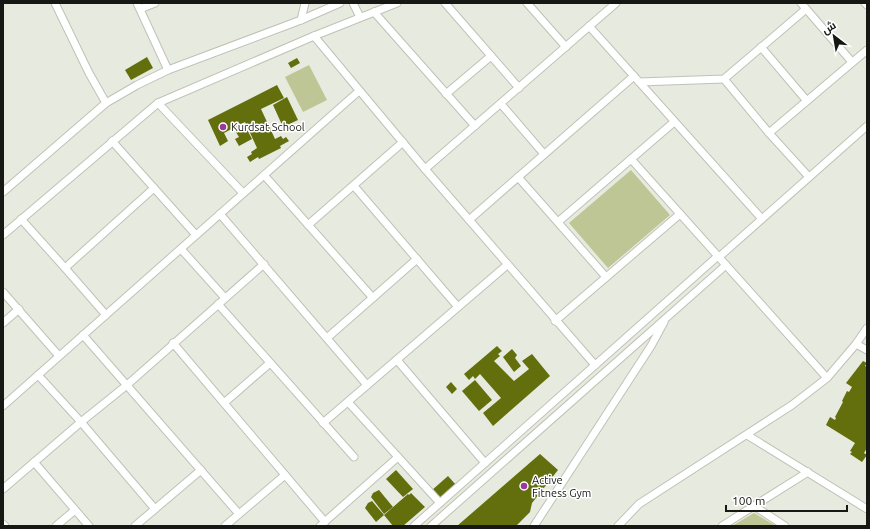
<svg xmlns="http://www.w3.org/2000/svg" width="870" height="529" font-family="Ubuntu,Cairo,sans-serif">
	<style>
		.green { fill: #bdc694 }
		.building { fill: #636e0c }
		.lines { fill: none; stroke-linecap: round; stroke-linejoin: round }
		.street-casing { stroke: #bfc2b6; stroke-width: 9 }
		.street { stroke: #fff; stroke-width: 7 }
		.poi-dot { fill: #9b389d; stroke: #fff; stroke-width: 1.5 }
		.labels { text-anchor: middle; stroke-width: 3; stroke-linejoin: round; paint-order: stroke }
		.poi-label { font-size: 11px; fill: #171814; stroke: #fff; text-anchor: start }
	</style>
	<rect width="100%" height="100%" fill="#e7eade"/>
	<!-- green -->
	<g class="green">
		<polygon points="309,65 327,100 303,112 285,77"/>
		<polygon points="631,170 670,215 608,268 569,223"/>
		<polygon points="754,513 776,526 732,526"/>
	</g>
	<!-- building -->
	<g class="building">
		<polygon points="147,57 153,68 131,80 125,70"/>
		<polygon points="297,58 300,63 291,68 288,63"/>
		<polygon points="277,85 284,98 261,109 275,139 281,136 283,139 286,137 289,141 280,146 281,148 259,159 258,157 250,162 247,157 252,154 251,152 257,148 245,122 224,133 228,141 220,146 208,120"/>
		<polygon points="287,97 298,120 283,127 273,105"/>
		<polygon points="244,124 252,139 239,146 235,139 239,137 234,129"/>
		<polygon points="497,346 502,351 498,354 500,356 494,361 514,381 529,369 522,361 532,354 550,376 493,426 483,413 501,398 480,374 475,379 473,376 469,380 464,374"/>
		<polygon points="512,349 517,355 515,358 521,366 514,372 503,357"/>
		<polygon points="863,361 867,363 865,366 867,367 867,444 866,447 867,448 864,453 867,455 862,462 850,454 852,452 850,451 855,443 826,425 830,417 835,420 836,418 835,417 843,402 842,401 847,391 849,392 852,387 846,383"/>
		<polygon points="475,380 492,400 479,411 462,391"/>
		<polygon points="451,382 457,389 452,394 446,387"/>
		<polygon points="540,454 558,470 532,503 530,512 516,526 457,526"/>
		<polygon points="396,470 413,489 403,497 386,479"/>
		<polygon points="448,476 456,485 438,500 431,491"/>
		<polygon points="379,490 393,507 384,514 371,497 373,493"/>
		<polygon points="411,493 425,507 403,526 393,526 384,515 408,494 409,495"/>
		<polygon points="372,501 384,515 376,522 365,508 368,503"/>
	</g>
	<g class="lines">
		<!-- street casing -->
		<g class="street-casing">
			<g id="street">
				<polyline points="55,3 89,73 106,103"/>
				<polyline points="137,3 168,70"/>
				<polyline points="353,3 360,17"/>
				<polyline points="445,3 519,88"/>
				<polyline points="527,3 566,47"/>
				<polyline points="801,3 852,62"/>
				<polyline points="865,3 867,5"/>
				<polyline points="140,9 155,3"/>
				<polyline points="374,12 475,126"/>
				<polyline points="301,20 305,3"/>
				<polyline points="589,26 762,219"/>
				<polyline points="314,36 425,169 595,365"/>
				<polyline points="761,47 807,101"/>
				<polyline points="724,79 769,133 809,177"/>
				<polyline points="639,82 724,79 806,9"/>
				<polyline points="446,94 491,56"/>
				<polyline points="158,103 243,193"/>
				<polyline points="501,104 544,154"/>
				<polyline points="769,133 867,50"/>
				<polyline points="112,141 196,235"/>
				<polyline points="631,159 827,378"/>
				<polyline points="425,169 616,3"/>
				<polyline points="264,175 373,298"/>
				<polyline points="518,177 606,277"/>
				<polyline points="354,186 458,307"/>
				<polyline points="3,192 106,103 137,85 168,70 301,20 340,3"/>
				<polyline points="220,214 367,385"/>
				<polyline points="21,219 65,268 106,315"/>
				<polyline points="469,220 634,76"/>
				<polyline points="558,222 674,122"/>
				<polyline points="308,225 403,142"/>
				<polyline points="3,235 158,103 314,36 397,3"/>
				<polyline points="181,249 225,298"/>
				<polyline points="719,257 867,126"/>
				<polyline points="65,268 154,188"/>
				<polyline points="3,292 59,356"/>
				<polyline points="218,304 354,457"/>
				<polyline points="555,321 680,214"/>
				<polyline points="3,323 19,309"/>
				<polyline points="83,335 239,514"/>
				<polyline points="327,338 417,259"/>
				<polyline points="173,343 325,522"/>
				<polyline points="856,344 867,350"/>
				<polyline points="397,360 485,463"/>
				<polyline points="38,375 81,422 155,509"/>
				<polyline points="348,402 440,503"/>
				<polyline points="224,403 270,363"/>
				<polyline points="3,406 359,91"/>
				<polyline points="323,423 507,265"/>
				<polyline points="747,435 867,509"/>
				<polyline points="34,462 89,526"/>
				<polyline points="3,489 81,422 127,385 264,264"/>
				<polyline points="754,506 785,526"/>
				<polyline points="3,524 5,526"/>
				<polyline points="56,526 75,510"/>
				<polyline points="135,526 201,470"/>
				<polyline points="225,526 285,475"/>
				<polyline points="320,526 398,457"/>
				<polyline points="414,526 718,256"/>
				<polyline points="431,526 726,265"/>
				<polyline points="534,526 651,346 664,322"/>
				<polyline points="618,526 639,504 792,405 827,378 856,344 867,328"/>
				<polyline points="722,526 808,472"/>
			</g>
		</g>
		<!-- street -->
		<use href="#street" class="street"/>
	</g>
	<!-- markers -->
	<g class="poi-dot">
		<circle cx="223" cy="127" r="4"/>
		<circle cx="524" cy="486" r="4"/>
	</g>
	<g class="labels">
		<!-- poi labels -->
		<g class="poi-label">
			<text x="231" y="131">Kurdsat School</text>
			<text x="532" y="484">Active<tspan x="532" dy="13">Fitness Gym</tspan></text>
		</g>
	</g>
	<!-- border -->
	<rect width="870" height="529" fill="none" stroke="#171814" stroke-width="8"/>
	<!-- north arrow -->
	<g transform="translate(834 36) rotate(329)" stroke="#ffffff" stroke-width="3" paint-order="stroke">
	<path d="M0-3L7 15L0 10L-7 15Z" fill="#171814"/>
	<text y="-6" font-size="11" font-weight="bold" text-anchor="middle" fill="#171814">ش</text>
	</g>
	<!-- scale -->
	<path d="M726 505v6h121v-6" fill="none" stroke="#171814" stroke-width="2"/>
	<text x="732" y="505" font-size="12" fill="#171814" stroke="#ffffff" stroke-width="3" paint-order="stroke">100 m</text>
</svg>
